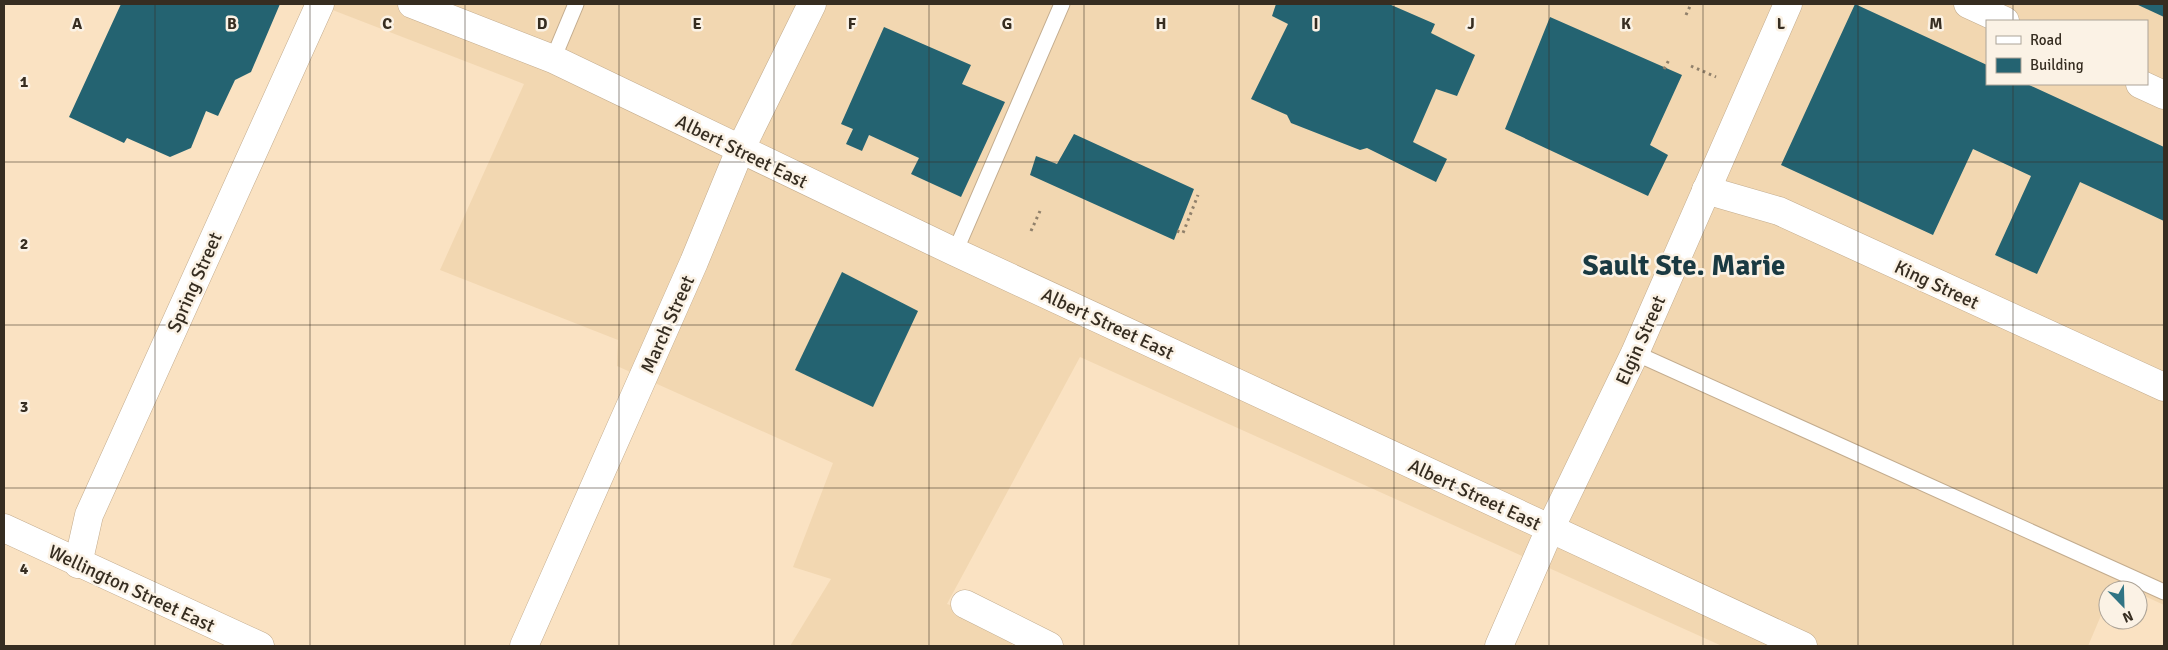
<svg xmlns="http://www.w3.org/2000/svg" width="2168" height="650" font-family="Signika,sans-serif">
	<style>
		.built { fill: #f2d7b1; fill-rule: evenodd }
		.building { fill: #246371 }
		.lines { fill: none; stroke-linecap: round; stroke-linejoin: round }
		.service-casing { stroke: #c3ac8e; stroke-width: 17 }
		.minor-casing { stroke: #c3ac8e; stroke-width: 29 }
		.secondary-casing { stroke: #c3ac8e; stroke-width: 29 }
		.path { stroke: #90806b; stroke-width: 3; stroke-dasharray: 2.5 4; stroke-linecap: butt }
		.service { stroke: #fff; stroke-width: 15 }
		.minor { stroke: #fff; stroke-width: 28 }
		.secondary { stroke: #fff; stroke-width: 28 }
		.grid { fill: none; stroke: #362d21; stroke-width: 1; stroke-opacity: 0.55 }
		.labels { text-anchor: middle; stroke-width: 5; stroke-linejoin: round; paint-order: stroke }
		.street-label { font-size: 19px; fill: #362d21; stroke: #fbf2e5 }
		.town-label { font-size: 29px; font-weight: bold; fill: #1a3a42; stroke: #fbf2e5 }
		.grid-label { font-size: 16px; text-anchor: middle; font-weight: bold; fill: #362d21; stroke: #fbf2e5; stroke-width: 5; stroke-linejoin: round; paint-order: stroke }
	</style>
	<rect width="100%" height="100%" fill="#fae2c2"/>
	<!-- built -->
	<path class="built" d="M317,4H2164V605L2138,593V590H2132L2115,582L2112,590H2108V599L2088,646H1722L1080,357L947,604L1019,627L1011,646H790L831,579L793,567L833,463L617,366L618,340L440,270L524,84ZM1987,21H2147V84H1987Z"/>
	<!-- building -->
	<g class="building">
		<polygon points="121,4 280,4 251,72 235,80 218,116 206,111 191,148 170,157 127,138 124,143 69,117"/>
		<polygon points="1276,4 1389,4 1435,24 1431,33 1475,55 1457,96 1436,89 1413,142 1447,159 1436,182 1367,148 1360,150 1291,123 1287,115 1251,99 1288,24 1272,16"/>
		<polygon points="1855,4 1987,65 1987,84 2027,84 2164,147 2164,221 2080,182 2037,274 1995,255 2031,176 1973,149 1933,235 1781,165"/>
		<polygon points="2136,4 2164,4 2164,17"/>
		<polygon points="1550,17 1682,75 1650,145 1668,155 1648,196 1505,129"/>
		<polygon points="884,27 971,65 962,84 1005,102 961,197 911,174 919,158 869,135 862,151 846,144 853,129 841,124"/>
		<polygon points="1074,134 1194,189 1174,240 1030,175 1036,156 1057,164"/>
		<polygon points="842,272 918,311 873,407 795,370"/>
	</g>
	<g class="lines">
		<!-- service casing -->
		<g class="service-casing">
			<g id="service">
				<polyline points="553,59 576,4"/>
				<polyline points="955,252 1062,4"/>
				<polyline points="1635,353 2164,592"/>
			</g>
		</g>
		<!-- minor casing -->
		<g class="minor-casing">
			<g id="minor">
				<polyline points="1706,190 1779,211 2164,387"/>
				<polyline points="78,564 89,515 320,4"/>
				<polyline points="965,604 1049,646"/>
				<polyline points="524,646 694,262 740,150 812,4"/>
				<polyline points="1499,646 1550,529 1635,353 1788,4"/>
			</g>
		</g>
		<!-- secondary casing -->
		<g class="secondary-casing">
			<g id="secondary">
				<polyline points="412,4 553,59 955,252 1803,646"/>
				<polyline points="1968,4 2005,21"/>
				<polyline points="2140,84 2164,95"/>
				<polyline points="4,528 260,646"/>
			</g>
		</g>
		<!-- path -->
		<g class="path">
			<polyline points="1686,15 1691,4"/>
			<polyline points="1691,66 1716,77"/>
			<polyline points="1664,69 1670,58"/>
			<polyline points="1031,231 1040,211"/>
			<polyline points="1177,231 1183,233 1198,195"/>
		</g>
		<!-- service -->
		<use href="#service" class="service"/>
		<!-- minor -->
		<use href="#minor" class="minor"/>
		<!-- secondary -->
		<use href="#secondary" class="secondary"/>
	</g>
	<!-- grid -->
	<path class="grid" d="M155,4V646M310,4V646M465,4V646M619,4V646M774,4V646M929,4V646M1084,4V646M1239,4V646M1394,4V646M1549,4V646M1703,4V646M1858,4V646M2013,4V21M2013,84V646M4,162H2164M4,325H2164M4,488H2164"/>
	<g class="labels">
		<!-- street labels -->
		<g class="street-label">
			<text transform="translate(742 151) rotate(26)" y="7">Albert Street East</text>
			<text transform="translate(194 282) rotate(-66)" y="7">Spring Street</text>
			<text transform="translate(1937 284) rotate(25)" y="7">King Street</text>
			<text transform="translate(1108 323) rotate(25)" y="7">Albert Street East</text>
			<text transform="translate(667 324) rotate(-66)" y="7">March Street</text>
			<text transform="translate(1640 340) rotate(-66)" y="7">Elgin Street</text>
			<text transform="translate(1475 494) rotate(25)" y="7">Albert Street East</text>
			<text transform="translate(132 588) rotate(25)" y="7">Wellington Street East</text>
		</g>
		<!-- town labels -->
		<g class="town-label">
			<text x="1684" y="275">Sault Ste. Marie</text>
		</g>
	</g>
	<g class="grid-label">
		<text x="77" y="29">A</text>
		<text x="232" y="29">B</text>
		<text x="387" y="29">C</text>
		<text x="542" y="29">D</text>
		<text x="697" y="29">E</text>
		<text x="852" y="29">F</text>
		<text x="1007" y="29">G</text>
		<text x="1161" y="29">H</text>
		<text x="1316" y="29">I</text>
		<text x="1471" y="29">J</text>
		<text x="1626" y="29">K</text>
		<text x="1781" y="29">L</text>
		<text x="1936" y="29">M</text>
		<text x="24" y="87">1</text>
		<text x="24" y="249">2</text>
		<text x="24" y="412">3</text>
		<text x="24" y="574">4</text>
	</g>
	<!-- border -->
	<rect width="2168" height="650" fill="none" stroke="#362d21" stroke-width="10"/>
	<!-- legend -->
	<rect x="1986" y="20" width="162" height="65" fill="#fbf2e5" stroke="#aca397"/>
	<rect x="1996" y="36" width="25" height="8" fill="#ffffff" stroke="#aca397"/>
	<text x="2030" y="45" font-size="15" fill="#362d21">Road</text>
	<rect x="1996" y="58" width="25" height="15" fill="#246371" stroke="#aca397"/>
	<text x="2030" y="70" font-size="15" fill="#362d21">Building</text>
	<!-- north arrow -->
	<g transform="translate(2123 605) rotate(157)"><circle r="24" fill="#fbf2e5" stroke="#aca397"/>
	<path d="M0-4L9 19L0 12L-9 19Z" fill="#307484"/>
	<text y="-8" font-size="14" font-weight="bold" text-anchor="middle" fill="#362d21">N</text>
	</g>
</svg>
